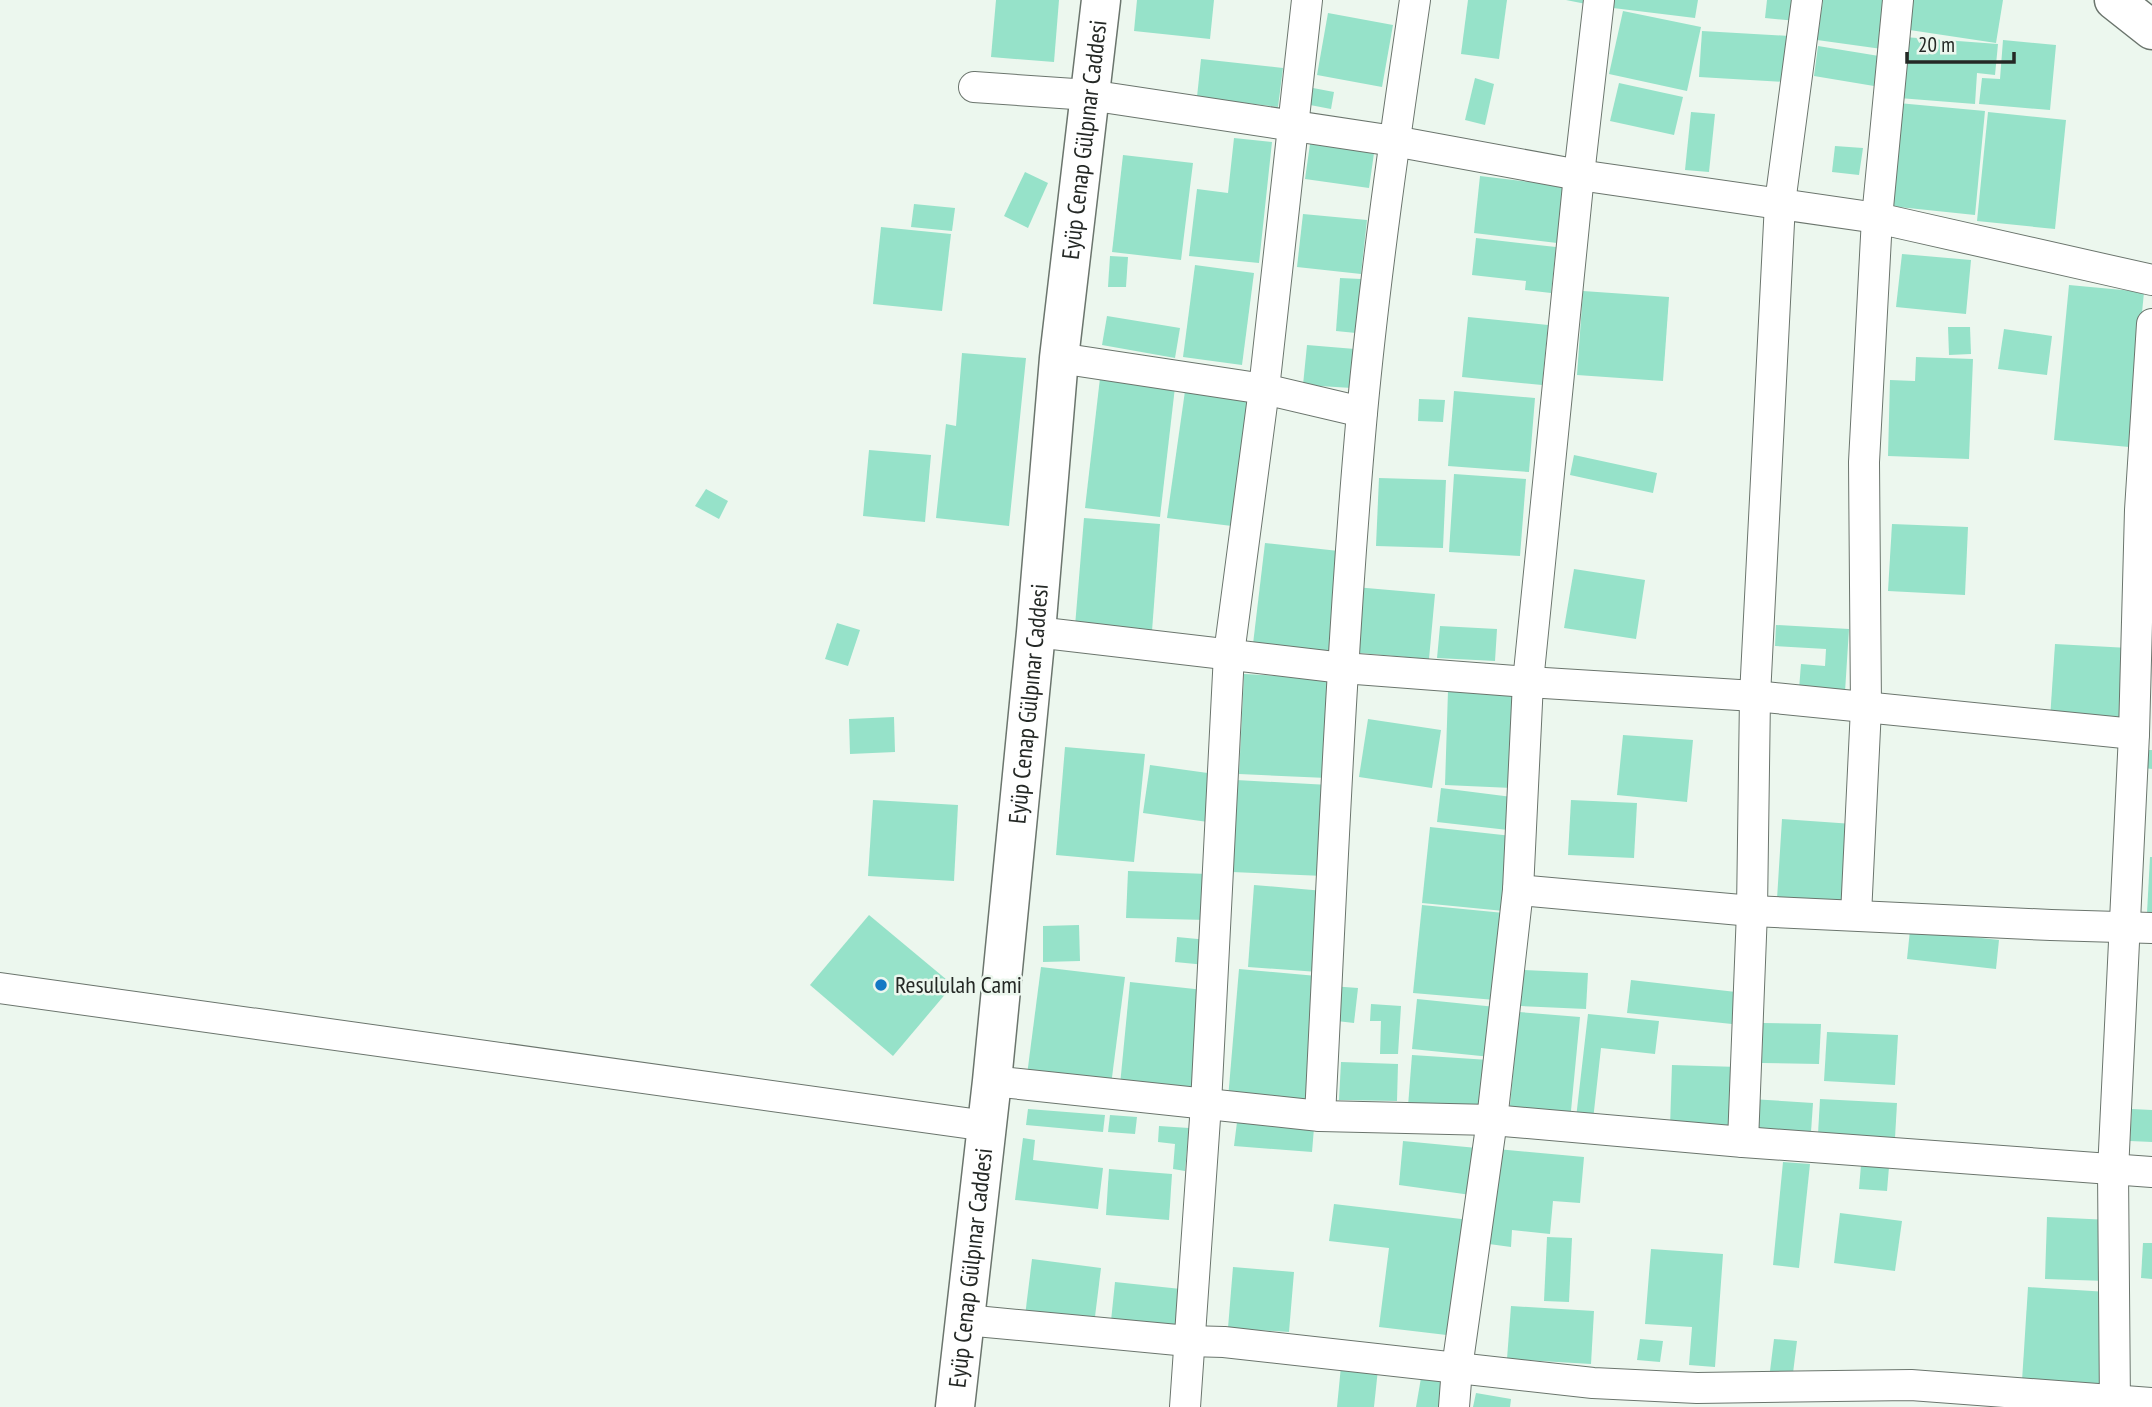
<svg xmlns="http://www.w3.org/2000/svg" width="2152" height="1407" font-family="'PT Sans Narrow',sans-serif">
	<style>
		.building { fill: #96e2c9 }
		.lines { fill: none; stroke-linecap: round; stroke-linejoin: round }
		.street-casing { stroke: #6b756d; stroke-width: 32 }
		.secondary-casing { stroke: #6b756d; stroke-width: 41 }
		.street { stroke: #fff; stroke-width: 30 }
		.secondary { stroke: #fff; stroke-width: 38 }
		.poi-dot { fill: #1278c4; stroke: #ecf7ee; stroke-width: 2.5 }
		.labels { text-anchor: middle; stroke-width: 5; stroke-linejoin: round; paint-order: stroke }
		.street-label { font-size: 24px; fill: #242825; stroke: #ecf7ee }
		.poi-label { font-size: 24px; fill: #242825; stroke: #ecf7ee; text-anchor: start }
	</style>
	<rect width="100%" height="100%" fill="#ecf7ee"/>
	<!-- building -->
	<g class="building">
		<polygon points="996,0 1059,0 1054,62 991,57"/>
		<polygon points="1137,0 1214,0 1210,39 1134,31"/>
		<polygon points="1468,0 1507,0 1499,59 1461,54"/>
		<polygon points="1566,0 1586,0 1586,4"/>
		<polygon points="1614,0 1698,0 1695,18 1613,8"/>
		<polygon points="1767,0 1799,0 1797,21 1765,18"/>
		<polygon points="1823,0 1889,0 1882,49 1817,40"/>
		<polygon points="1908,0 2003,0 1996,43 1903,29"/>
		<polygon points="1623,11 1701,27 1687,91 1609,74"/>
		<polygon points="1328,13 1393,25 1382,87 1317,75"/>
		<polygon points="1702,31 1789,36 1786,82 1699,77"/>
		<polygon points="1904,37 1998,44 1995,75 1977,73 1975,104 1899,98"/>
		<polygon points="2003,40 2056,45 2050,110 1979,104 1982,78 2000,79"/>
		<polygon points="1818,46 1879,56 1874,86 1814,76"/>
		<polygon points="1201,59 1283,68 1278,107 1197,97"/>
		<polygon points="1475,78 1494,84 1485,125 1465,120"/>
		<polygon points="1619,83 1683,97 1674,135 1610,121"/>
		<polygon points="1313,88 1334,92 1331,109 1310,105"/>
		<polygon points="1898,103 1985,111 1975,215 1889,206"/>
		<polygon points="1691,112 1715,114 1709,172 1685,170"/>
		<polygon points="1988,112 2066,120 2055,229 1977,221"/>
		<polygon points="1234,138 1272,142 1259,263 1189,256 1197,189 1228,193"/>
		<polygon points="1310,144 1374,153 1369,188 1305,179"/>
		<polygon points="1835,146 1863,148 1859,175 1832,172"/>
		<polygon points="1123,155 1193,163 1181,260 1112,252"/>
		<polygon points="1025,172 1048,183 1028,228 1004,216"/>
		<polygon points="1480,176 1564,186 1557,243 1474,233"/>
		<polygon points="914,204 955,208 952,231 911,227"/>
		<polygon points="1303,214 1367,220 1361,274 1297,267"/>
		<polygon points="881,227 951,234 942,311 873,304"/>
		<polygon points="1476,238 1556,247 1551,293 1525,290 1526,281 1472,275"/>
		<polygon points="1902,254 1971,260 1966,314 1896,307"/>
		<polygon points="1110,256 1128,257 1126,287 1108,287"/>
		<polygon points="1195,265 1254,273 1242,365 1183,357"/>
		<polygon points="1340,278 1361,279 1356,333 1336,331"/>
		<polygon points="2069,285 2144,292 2129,447 2054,440"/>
		<polygon points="1583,291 1669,297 1663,381 1577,375"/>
		<polygon points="1107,316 1180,328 1175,358 1102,345"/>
		<polygon points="1468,317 1548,325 1542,385 1462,377"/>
		<polygon points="1948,327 1970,327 1971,354 1949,355"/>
		<polygon points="2004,329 2052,336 2047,375 1998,369"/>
		<polygon points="1307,345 1355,349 1352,388 1303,385"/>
		<polygon points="962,353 1026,358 1009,526 936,518 946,424 956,426"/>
		<polygon points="1916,357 1973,359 1969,459 1888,456 1890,380 1915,381"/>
		<polygon points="1100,378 1175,387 1160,517 1085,508"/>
		<polygon points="1185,391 1257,400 1240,527 1167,518"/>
		<polygon points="1454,391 1535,398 1529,472 1448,466"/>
		<polygon points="1419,399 1445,400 1443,422 1418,421"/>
		<polygon points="869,450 931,455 925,522 863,516"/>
		<polygon points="1574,455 1657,473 1653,493 1570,475"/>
		<polygon points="1454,474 1526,479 1520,556 1449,552"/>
		<polygon points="1379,478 1446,480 1443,548 1376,546"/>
		<polygon points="706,489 728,501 719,519 695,506"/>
		<polygon points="1084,518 1160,524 1152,631 1075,626"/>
		<polygon points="1892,524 1968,527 1965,595 1888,591"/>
		<polygon points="1265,543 1348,552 1335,653 1253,644"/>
		<polygon points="1574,569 1645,580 1636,639 1564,628"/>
		<polygon points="1355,587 1435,594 1429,659 1348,652"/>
		<polygon points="837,623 860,630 848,666 825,659"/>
		<polygon points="1776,625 1849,629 1845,692 1799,689 1801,664 1825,666 1826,649 1775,646"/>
		<polygon points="1440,626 1497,629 1495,661 1437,658"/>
		<polygon points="2055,644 2129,648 2124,723 2050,719"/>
		<polygon points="1244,674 1333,679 1327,778 1239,774"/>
		<polygon points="1448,691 1516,693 1512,788 1445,785"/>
		<polygon points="894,717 895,752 850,754 849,719"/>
		<polygon points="1368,719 1441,730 1432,788 1359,777"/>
		<polygon points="1623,735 1693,740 1687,802 1617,795"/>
		<polygon points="1065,747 1145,754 1134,862 1056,855"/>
		<polygon points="2146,750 2152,750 2152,769 2144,768"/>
		<polygon points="1150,765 1215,774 1208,822 1143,813"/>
		<polygon points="1236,780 1329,785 1324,876 1232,872"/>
		<polygon points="1441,788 1512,797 1508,830 1437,822"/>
		<polygon points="873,800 958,805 954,881 868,876"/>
		<polygon points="1571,800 1637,803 1634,858 1568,855"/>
		<polygon points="1782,819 1853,824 1848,903 1777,899"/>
		<polygon points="1430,827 1512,836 1504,911 1422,903"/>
		<polygon points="2150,857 2152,857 2152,914 2147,913"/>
		<polygon points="1128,871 1208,874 1207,920 1126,918"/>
		<polygon points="1254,885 1324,891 1318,972 1248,967"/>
		<polygon points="1422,905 1504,913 1495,1000 1413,993"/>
		<polygon points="869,915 953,985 893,1056 810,985"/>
		<polygon points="1079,925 1080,961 1043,962 1043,926"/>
		<polygon points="1910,930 1999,940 1996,969 1907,959"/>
		<polygon points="1177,937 1208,940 1206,965 1175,962"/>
		<polygon points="1041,967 1125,977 1111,1085 1027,1075"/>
		<polygon points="1239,969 1317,976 1305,1106 1228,1099"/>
		<polygon points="1522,970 1588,973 1586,1009 1521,1006"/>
		<polygon points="1631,980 1736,992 1732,1024 1627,1013"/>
		<polygon points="1130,982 1204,990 1194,1093 1120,1085"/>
		<polygon points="1331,986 1358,988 1354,1023 1328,1020"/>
		<polygon points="1417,999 1496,1007 1491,1057 1412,1049"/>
		<polygon points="1371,1004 1401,1006 1398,1054 1380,1054 1381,1021 1370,1021"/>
		<polygon points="1519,1012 1580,1017 1570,1121 1509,1115"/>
		<polygon points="1588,1014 1659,1021 1655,1054 1601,1048 1593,1120 1576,1118"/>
		<polygon points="1763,1023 1821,1024 1819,1064 1762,1063"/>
		<polygon points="1827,1032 1898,1035 1895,1085 1824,1081"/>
		<polygon points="1412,1055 1489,1060 1485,1112 1408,1106"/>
		<polygon points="1341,1062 1398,1064 1397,1101 1339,1100"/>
		<polygon points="1672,1065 1739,1067 1737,1130 1670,1127"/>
		<polygon points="1751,1099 1813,1103 1811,1132 1748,1128"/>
		<polygon points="1820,1099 1897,1103 1895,1138 1818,1134"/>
		<polygon points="1028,1109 1105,1115 1103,1132 1026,1125"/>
		<polygon points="2132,1109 2152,1110 2152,1142 2130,1141"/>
		<polygon points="1110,1115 1137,1117 1135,1134 1108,1132"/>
		<polygon points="1237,1122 1314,1128 1312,1152 1234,1146"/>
		<polygon points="1159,1126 1189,1128 1185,1171 1173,1169 1175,1144 1158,1142"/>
		<polygon points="1023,1138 1035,1140 1033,1160 1103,1168 1098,1209 1015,1200"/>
		<polygon points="1403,1141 1477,1148 1471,1195 1399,1185"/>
		<polygon points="1497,1149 1584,1157 1580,1203 1553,1201 1550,1234 1512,1230 1511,1247 1489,1244"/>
		<polygon points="1783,1162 1810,1164 1799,1268 1773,1265"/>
		<polygon points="1861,1165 1889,1167 1887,1191 1859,1189"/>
		<polygon points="1109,1169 1172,1174 1169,1220 1106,1215"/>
		<polygon points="1334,1204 1470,1220 1455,1336 1379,1327 1389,1248 1329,1241"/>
		<polygon points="1840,1213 1902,1221 1895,1271 1834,1263"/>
		<polygon points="2047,1217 2110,1220 2107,1281 2045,1279"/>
		<polygon points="1547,1237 1572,1238 1569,1302 1544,1301"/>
		<polygon points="2143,1243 2152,1243 2152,1279 2141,1278"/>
		<polygon points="1651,1249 1723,1254 1715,1367 1689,1365 1692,1327 1645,1324"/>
		<polygon points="1032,1259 1101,1268 1094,1325 1025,1316"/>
		<polygon points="1233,1267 1294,1272 1289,1332 1228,1328"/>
		<polygon points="1115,1282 1181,1289 1177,1327 1111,1321"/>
		<polygon points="2028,1287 2108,1292 2102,1386 2022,1381"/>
		<polygon points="1511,1306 1594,1311 1591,1364 1507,1359"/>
		<polygon points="1640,1339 1663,1341 1660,1362 1637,1360"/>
		<polygon points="1774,1339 1797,1341 1793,1373 1770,1371"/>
		<polygon points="1341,1366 1378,1369 1374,1407 1337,1407"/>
		<polygon points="1422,1372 1445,1376 1439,1407 1416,1407"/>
		<polygon points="1476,1393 1511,1399 1510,1407 1473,1407"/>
	</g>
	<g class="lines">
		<!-- street casing -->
		<g class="street-casing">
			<g id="street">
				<polyline points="974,87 1089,95 1394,141 1579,175 1877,218 2152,280"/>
				<polyline points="1059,358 1264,389 1362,412"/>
				<polyline points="1036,632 1343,668 1528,682 1755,696 2134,734"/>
				<polyline points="1518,890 1752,911 2051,925 2152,928"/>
				<polyline points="1856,915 1866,708 1864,462 1877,218 1898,0"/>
				<polyline points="0,988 987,1126"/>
				<polyline points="992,1081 1320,1116 1492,1120 1743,1142 2152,1172"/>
				<path d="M1320,1116C1332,882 1341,647 1362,413C1375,275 1395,137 1415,0"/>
				<polyline points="1743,1142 1752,911 1755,696 1780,203 1807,0"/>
				<polyline points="965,1320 1188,1341 1224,1342 1593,1383 1697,1388 1911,1385 2152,1403"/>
				<polyline points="1185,1407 1206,1104 1229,654 1264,389 1307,0"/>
				<polyline points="1454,1407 1457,1368 1492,1120 1518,890 1528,682 1579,175 1599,0"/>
				<polyline points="2115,1407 2113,1171 2134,734 2140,510 2152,324"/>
			</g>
		</g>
		<!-- secondary casing -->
		<g class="secondary-casing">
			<g id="secondary">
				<polyline points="2114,0 2152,30"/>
				<path id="s1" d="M955,1407L992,1081L1036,632L1059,358L1101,0"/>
			</g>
		</g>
		<!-- street -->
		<use href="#street" class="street"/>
		<!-- secondary -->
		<use href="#secondary" class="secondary"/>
	</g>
	<!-- markers -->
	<circle class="poi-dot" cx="881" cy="985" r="7"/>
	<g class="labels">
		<!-- street labels -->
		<g class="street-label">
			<text dy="8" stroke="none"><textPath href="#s1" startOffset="1274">Eyüp Cenap Gülpınar Caddesi</textPath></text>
			<text dy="8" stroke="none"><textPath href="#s1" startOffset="707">Eyüp Cenap Gülpınar Caddesi</textPath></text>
			<text dy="8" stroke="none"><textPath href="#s1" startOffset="140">Eyüp Cenap Gülpınar Caddesi</textPath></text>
		</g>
		<!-- poi labels -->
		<g class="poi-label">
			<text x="895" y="993">Resululah Cami</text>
		</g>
	</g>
	<!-- scale -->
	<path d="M1907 52v10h107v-10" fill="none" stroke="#242825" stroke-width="3.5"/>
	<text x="1918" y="52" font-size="21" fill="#242825" stroke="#ecf7ee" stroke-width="5" paint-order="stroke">20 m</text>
</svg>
